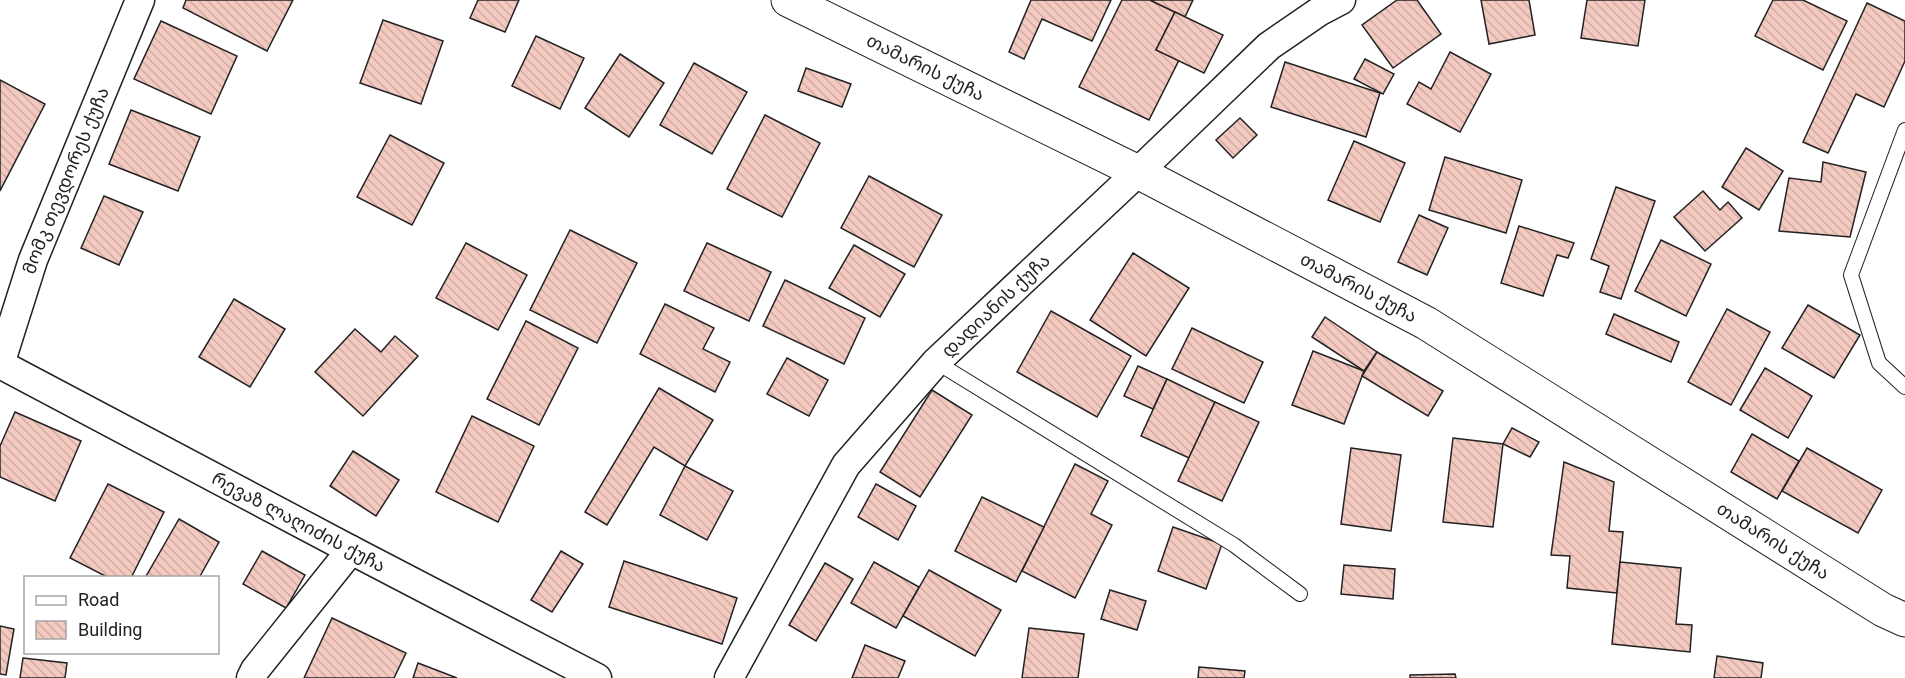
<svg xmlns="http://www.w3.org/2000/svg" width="1905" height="678" font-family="Roboto,'Noto Sans Georgian',sans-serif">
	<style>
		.building { fill: url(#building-back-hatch); stroke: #222; stroke-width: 1.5 }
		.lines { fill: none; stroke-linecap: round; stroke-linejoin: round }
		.lane-casing { stroke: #222; stroke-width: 16 }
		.street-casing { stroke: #222; stroke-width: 31 }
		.primary-casing { stroke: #222; stroke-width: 35 }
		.lane { stroke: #fff; stroke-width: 14 }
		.street { stroke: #fff; stroke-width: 28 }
		.primary { stroke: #fff; stroke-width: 33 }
		.labels { text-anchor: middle; stroke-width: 4.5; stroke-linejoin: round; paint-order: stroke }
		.street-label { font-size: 18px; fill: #222; stroke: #fff }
	</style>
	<defs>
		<pattern id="building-back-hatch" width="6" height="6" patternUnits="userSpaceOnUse" patternTransform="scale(1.5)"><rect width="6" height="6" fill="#f3c9c0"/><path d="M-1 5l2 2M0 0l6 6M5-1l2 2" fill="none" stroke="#d0aca5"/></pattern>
	</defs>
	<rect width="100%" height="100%" fill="#fff"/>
	<!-- building -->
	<g class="building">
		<polygon points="186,0 293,0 267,51 183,8"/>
		<polygon points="478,0 519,0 505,32 470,18"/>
		<polygon points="1031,0 1111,0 1092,41 1042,19 1024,59 1009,52"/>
		<polygon points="1122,0 1150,0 1175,12 1156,50 1179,60 1149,120 1079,87"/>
		<polygon points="1150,0 1193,0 1185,17"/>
		<polygon points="1397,0 1417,0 1441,34 1393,68 1362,25"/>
		<polygon points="1481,0 1529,0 1535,35 1489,44"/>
		<polygon points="1587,0 1645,0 1638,46 1581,38"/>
		<polygon points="1773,0 1803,0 1847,21 1823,70 1755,36"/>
		<polygon points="1867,3 1905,21 1905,61 1884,107 1856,94 1828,153 1803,142"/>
		<polygon points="1175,12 1223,35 1204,73 1156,50"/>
		<polygon points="383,20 443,41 421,104 360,83"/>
		<polygon points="161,21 237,56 211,114 134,79"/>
		<polygon points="536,36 584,58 560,109 512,86"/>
		<polygon points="1450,52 1491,74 1460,132 1407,104 1419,82 1431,89"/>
		<polygon points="620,54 664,83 629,137 585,108"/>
		<polygon points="1365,59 1394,74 1383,94 1354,79"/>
		<polygon points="1285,62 1380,93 1366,137 1271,107"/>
		<polygon points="694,63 747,92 712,154 660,125"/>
		<polygon points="806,68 851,84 842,107 798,91"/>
		<polygon points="0,80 45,104 0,191"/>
		<polygon points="131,110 200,137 178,191 109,164"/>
		<polygon points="765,115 820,143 782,217 727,189"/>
		<polygon points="1240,118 1257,135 1233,158 1216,140"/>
		<polygon points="390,135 444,163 412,225 357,197"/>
		<polygon points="1354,141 1405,163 1380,222 1328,200"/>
		<polygon points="1746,148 1783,171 1759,210 1722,187"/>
		<polygon points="1445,157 1522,180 1506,233 1429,210"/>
		<polygon points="1823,162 1866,172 1850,237 1779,231 1789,178 1821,182"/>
		<polygon points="869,176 942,215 914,267 841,228"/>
		<polygon points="1616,187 1655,201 1621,299 1600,292 1609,266 1591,259"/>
		<polygon points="1703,191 1720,210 1728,202 1742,218 1705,251 1674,217"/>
		<polygon points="104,196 143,212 119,265 81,248"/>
		<polygon points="1419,215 1448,228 1427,275 1398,262"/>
		<polygon points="1519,226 1574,243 1568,258 1557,255 1543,296 1501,283"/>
		<polygon points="570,230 637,263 597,343 530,310"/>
		<polygon points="1661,240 1711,264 1686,316 1635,291"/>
		<polygon points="466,243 527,275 498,330 436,298"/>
		<polygon points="707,243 771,272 749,321 684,291"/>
		<polygon points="854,245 905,274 880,317 829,288"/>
		<polygon points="1133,253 1189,288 1146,356 1090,320"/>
		<polygon points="785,280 865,318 844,364 763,326"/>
		<polygon points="234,299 285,329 250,387 199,357"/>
		<polygon points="665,304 714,328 703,349 730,362 715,392 640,354"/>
		<polygon points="1808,305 1860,335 1834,378 1782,348"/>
		<polygon points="1727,309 1770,332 1731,405 1688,382"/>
		<polygon points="1051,311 1131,356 1097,417 1017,372"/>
		<polygon points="1614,314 1679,342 1671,362 1606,334"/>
		<polygon points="1325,317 1377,352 1364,371 1312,337"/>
		<polygon points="526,321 578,348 539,425 487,399"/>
		<polygon points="1192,328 1263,362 1244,403 1172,369"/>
		<polygon points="355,329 381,352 395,336 418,356 363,416 315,372"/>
		<polygon points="1313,351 1364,371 1344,424 1292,405"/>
		<polygon points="1377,352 1443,391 1428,416 1362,376"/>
		<polygon points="787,358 828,380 809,416 767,394"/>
		<polygon points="1138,366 1167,379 1153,409 1124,396"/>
		<polygon points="1765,368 1812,396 1788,438 1740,410"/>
		<polygon points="1167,379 1215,402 1189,458 1141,436"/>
		<polygon points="659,388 713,420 685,466 654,447 607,525 585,512"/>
		<polygon points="932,390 972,415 920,497 880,472"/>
		<polygon points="1215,402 1259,422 1222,501 1178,481"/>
		<polygon points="15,412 81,441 55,501 0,477 0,446"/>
		<polygon points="472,416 534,446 498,522 436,492"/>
		<polygon points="1512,428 1539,442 1530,457 1503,444"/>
		<polygon points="1752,434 1799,461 1777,499 1731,472"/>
		<polygon points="1453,438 1503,444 1493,527 1443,522"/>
		<polygon points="1351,448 1401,455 1391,531 1341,524"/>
		<polygon points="1807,448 1882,490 1858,533 1782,491"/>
		<polygon points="353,451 399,480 376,516 330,486"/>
		<polygon points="1564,462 1614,482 1609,531 1623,532 1617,593 1567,588 1570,556 1551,555"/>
		<polygon points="1075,464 1108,481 1091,514 1112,525 1075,598 1022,571"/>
		<polygon points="685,466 733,491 707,540 660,515"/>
		<polygon points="108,484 164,512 131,578 109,578 70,558"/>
		<polygon points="876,484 916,506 898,540 858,517"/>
		<polygon points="982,497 1044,527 1016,582 955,551"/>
		<polygon points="179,519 219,542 199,578 145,578"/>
		<polygon points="1173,527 1222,544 1206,589 1158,571"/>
		<polygon points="262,551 305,575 286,608 243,584"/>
		<polygon points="561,551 583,564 552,612 531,600"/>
		<polygon points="624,561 737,598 722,644 609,607"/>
		<polygon points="874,562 919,587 896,628 851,603"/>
		<polygon points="1620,562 1681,568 1676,624 1692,625 1690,652 1612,644"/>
		<polygon points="825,563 853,579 816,641 789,625"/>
		<polygon points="1344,565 1395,569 1393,599 1341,594"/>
		<polygon points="929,570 1001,610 975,656 903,616"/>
		<polygon points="1110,590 1146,601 1137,630 1101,619"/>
		<polygon points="332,618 406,653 394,678 304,678"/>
		<polygon points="0,626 14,629 6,675 0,674"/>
		<polygon points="1029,628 1084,634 1078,678 1022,678"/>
		<polygon points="865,645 905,661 898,678 852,678"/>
		<polygon points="1717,656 1763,663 1761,678 1714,678"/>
		<polygon points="23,658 67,663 65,678 20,678"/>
		<polygon points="418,663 457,678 413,678"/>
		<polygon points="1199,667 1245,671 1244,678 1198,678"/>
		<polygon points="1455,674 1456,678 1410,678 1410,675"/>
	</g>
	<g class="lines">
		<!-- lane casing -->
		<g class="lane-casing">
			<g id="lane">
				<polyline points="1905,130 1851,275 1879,363 1905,387"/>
				<polyline points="936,362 1234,545 1300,594"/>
			</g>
		</g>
		<!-- street casing -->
		<g class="street-casing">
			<g id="street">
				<path id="s1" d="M0,364L351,550L597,678"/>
				<path id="s2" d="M0,364L33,260L140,0"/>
				<polyline points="251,678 255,670 351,550"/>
				<path id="s3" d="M729,678L846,465L936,362L1138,172L1269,46L1320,11L1341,0"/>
			</g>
		</g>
		<!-- primary casing -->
		<g class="primary-casing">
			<g id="primary">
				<path id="s4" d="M788,0L1138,172L1426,323L1883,610L1905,620"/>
			</g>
		</g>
		<!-- lane -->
		<use href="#lane" class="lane"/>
		<!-- street -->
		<use href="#street" class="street"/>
		<!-- primary -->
		<use href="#primary" class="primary"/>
	</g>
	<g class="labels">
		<!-- street labels -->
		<g class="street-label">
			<text dy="6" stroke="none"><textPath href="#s4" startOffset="153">თამარის ქუჩა</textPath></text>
			<text dy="6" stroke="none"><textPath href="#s2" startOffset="195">მომკ თევდორეს ქუჩა</textPath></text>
			<text dy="6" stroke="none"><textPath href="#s4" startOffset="639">თამარის ქუჩა</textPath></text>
			<text dy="6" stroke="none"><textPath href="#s3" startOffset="462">დადიანის ქუჩა</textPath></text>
			<text dy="6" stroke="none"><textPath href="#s1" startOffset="338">რევაზ ლაღიძის ქუჩა</textPath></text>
			<text dy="6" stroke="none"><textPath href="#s4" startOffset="1125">თამარის ქუჩა</textPath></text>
		</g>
	</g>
	<!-- legend -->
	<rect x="24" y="576" width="195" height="78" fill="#ffffff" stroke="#a7a7a7" stroke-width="1.5"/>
	<rect x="36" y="596" width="30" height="9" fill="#ffffff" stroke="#a7a7a7" stroke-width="1.5"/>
	<text x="78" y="606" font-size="18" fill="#222222">Road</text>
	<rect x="36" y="621" width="30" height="18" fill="url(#building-back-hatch)" stroke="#a7a7a7" stroke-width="1.5"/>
	<text x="78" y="636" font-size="18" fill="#222222">Building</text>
</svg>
